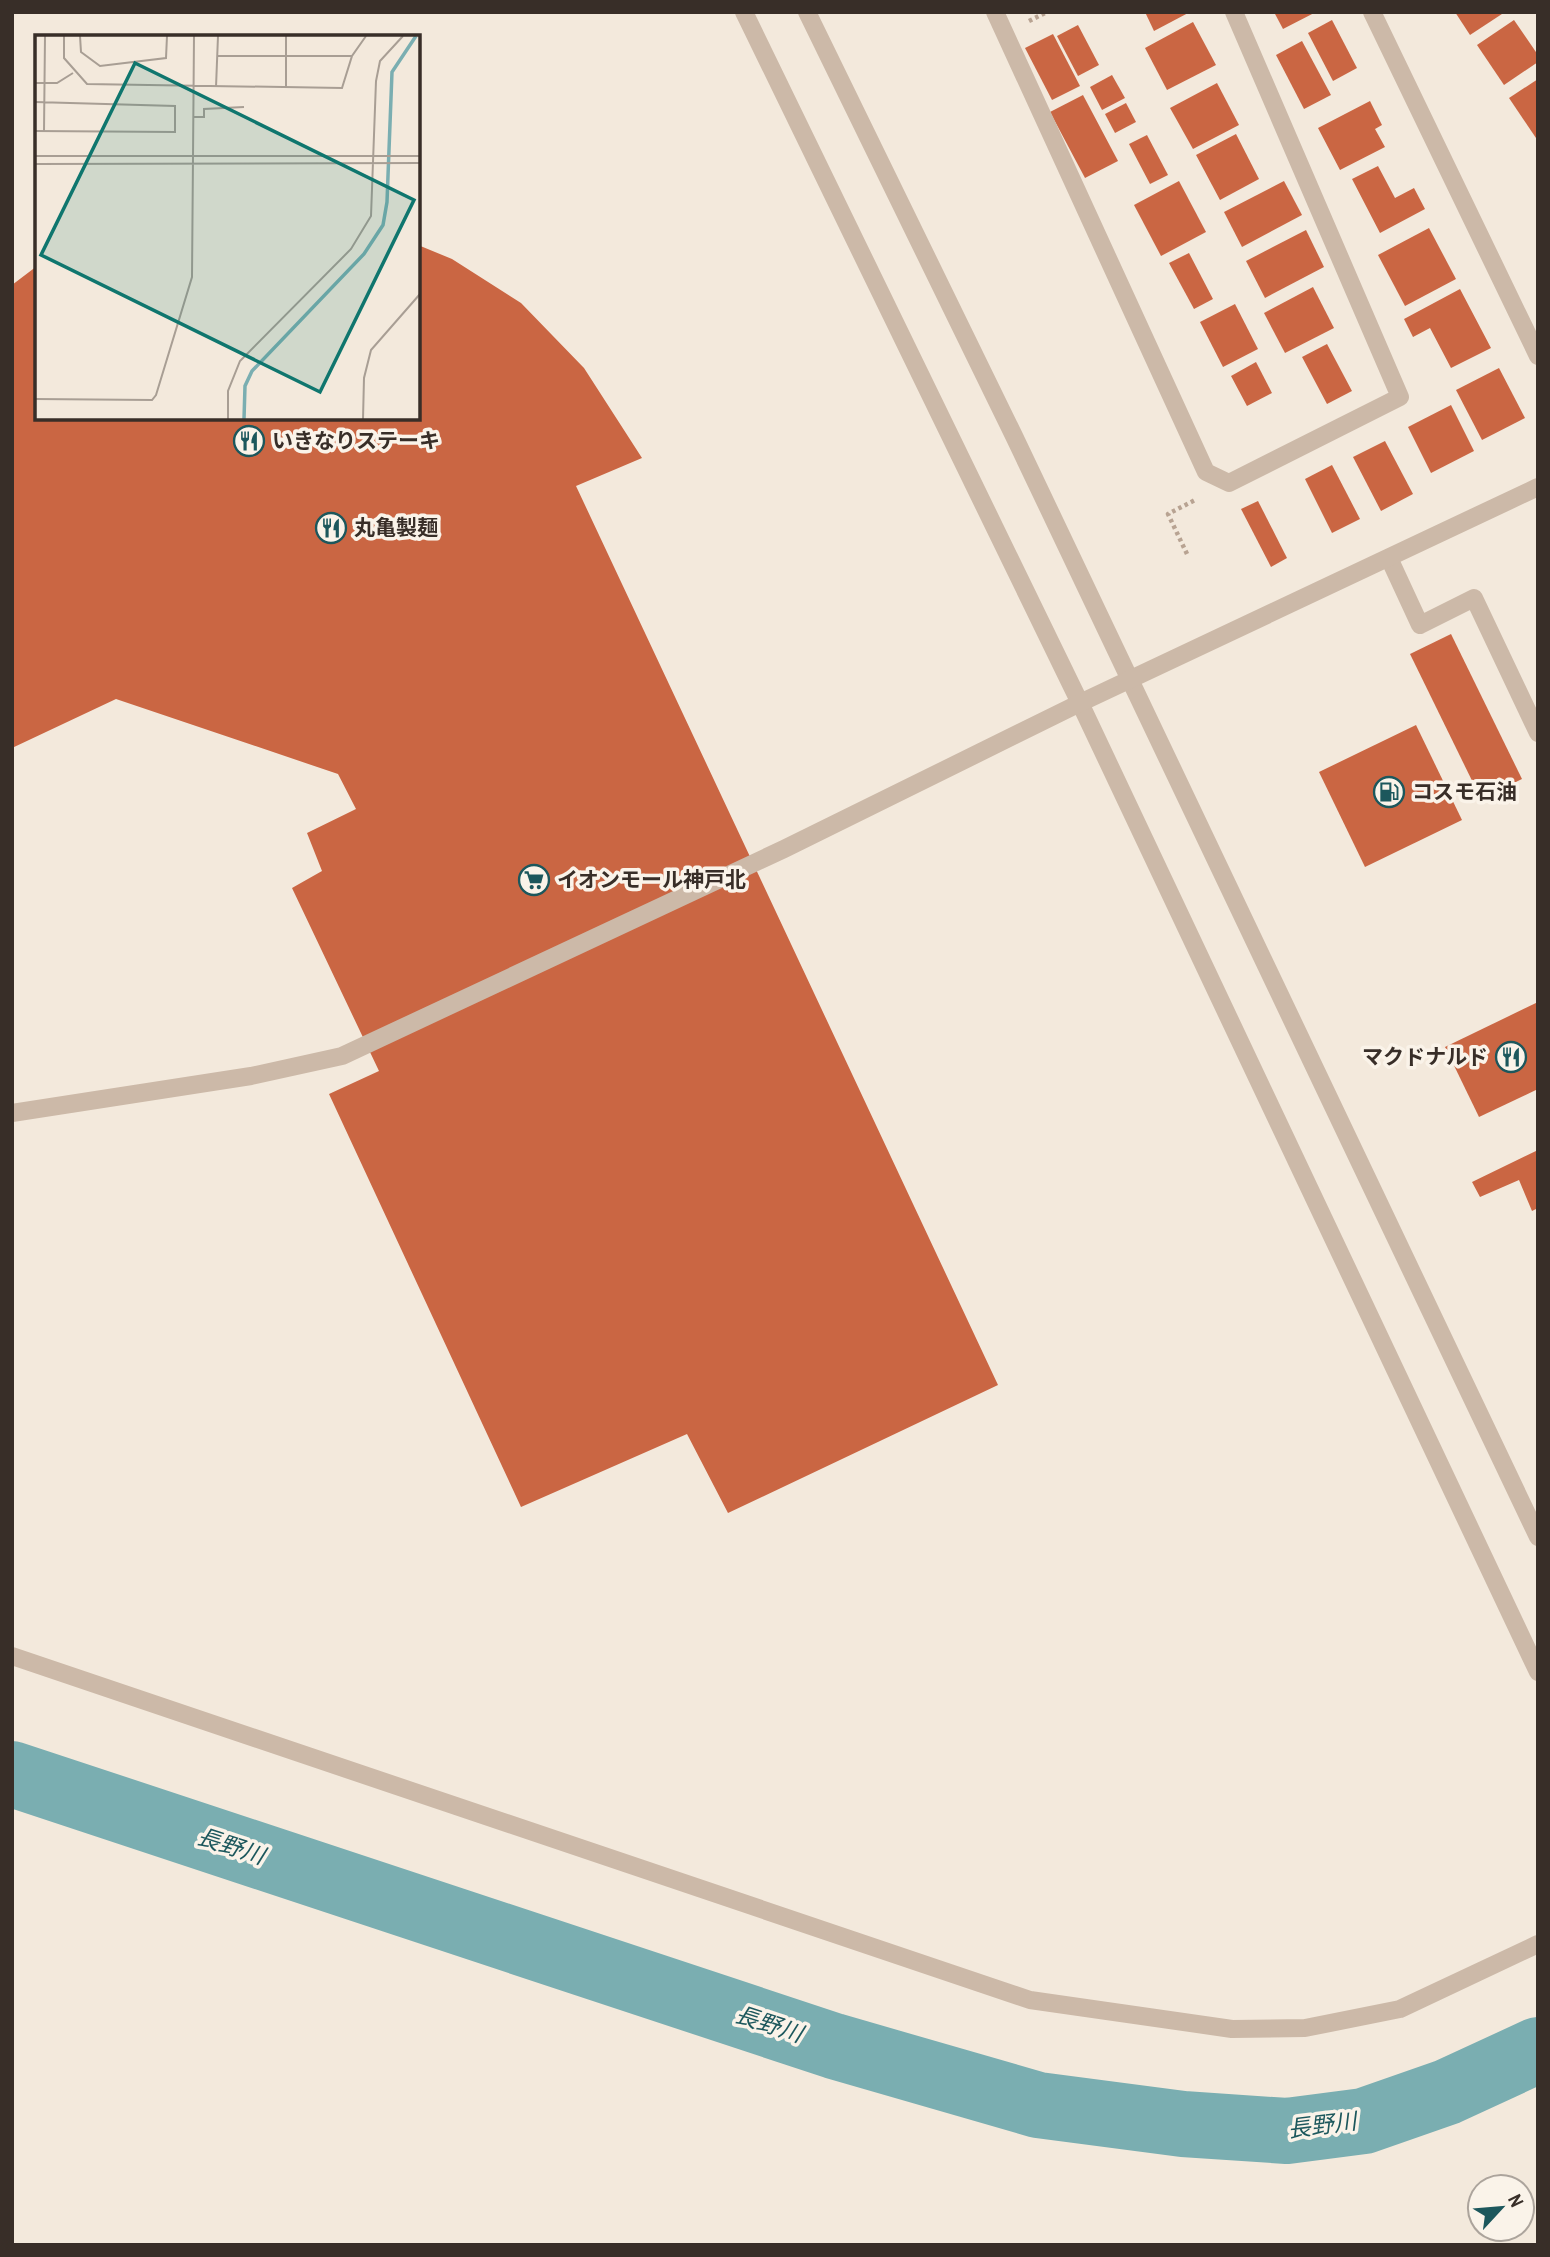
<svg xmlns="http://www.w3.org/2000/svg" width="1550" height="2257" font-family="'Archivo Narrow','Noto Sans JP',sans-serif">
	<style>
		.lines { fill: none; stroke-linecap: round; stroke-linejoin: round }
		.river { stroke: #7aaeb1; stroke-width: 66 }
		.building { fill: #ca6643 }
		.path { stroke: #b8a392; stroke-width: 4.5; stroke-dasharray: 3.5 3.5; stroke-linecap: butt }
		.minor { stroke: #ccb9a8; stroke-width: 18 }
		.labels { text-anchor: middle; stroke-width: 7; stroke-linejoin: round; paint-order: stroke }
		.poi-label { font-size: 21px; font-weight: bold; fill: #382e28; stroke: #faf3e9; text-anchor: start }
		.water-label { font-size: 23px; font-style: italic; fill: #1c575c; stroke: #faf3e9 }
		.inset-river { fill: none; stroke: #7aaeb1; stroke-width: 3.5 }
		.inset-road { fill: none; stroke: #a89e94; stroke-width: 2 }
		.view { fill: #0f766e; fill-opacity: 0.15; stroke: #0f766e; stroke-width: 3.5 }
		.inset-edge { fill: none; stroke: #382e28; stroke-width: 3.5 }
	</style>
	<rect width="100%" height="100%" fill="#f3e9dc"/>
	<g class="lines">
		<!-- river -->
		<polyline class="river" points="12,1774 834,2046 1038,2105 1183,2124 1287,2131 1364,2121 1447,2092 1538,2050"/>
	</g>
	<!-- building -->
	<g class="building">
		<polygon points="1145,12 1190,12 1154,31"/>
		<polygon points="1274,12 1316,12 1283,29"/>
		<polygon points="1455,12 1505,12 1470,35"/>
		<polygon points="1332,20 1357,68 1333,81 1308,33"/>
		<polygon points="1514,20 1538,55 1538,62 1504,85 1477,45"/>
		<polygon points="1193,22 1216,65 1167,90 1145,48"/>
		<polygon points="1078,25 1099,65 1078,76 1057,36"/>
		<polygon points="1053,34 1080,86 1052,100 1025,48"/>
		<polygon points="1302,41 1331,95 1304,109 1276,55"/>
		<polygon points="1112,75 1125,98 1102,110 1090,87"/>
		<polygon points="1538,79 1538,137 1536,138 1509,98"/>
		<polygon points="1217,83 1239,125 1193,149 1170,108"/>
		<polygon points="1083,95 1118,161 1085,178 1050,112"/>
		<polygon points="1370,101 1382,125 1375,129 1385,147 1340,170 1318,128"/>
		<polygon points="1126,103 1136,122 1115,133 1105,114"/>
		<polygon points="1236,134 1259,179 1220,200 1196,155"/>
		<polygon points="1147,135 1168,175 1150,184 1129,144"/>
		<polygon points="1378,166 1395,198 1414,188 1425,209 1380,233 1352,179"/>
		<polygon points="1179,181 1206,232 1161,256 1134,205"/>
		<polygon points="1284,181 1302,215 1242,247 1224,212"/>
		<polygon points="1429,228 1456,279 1405,306 1378,255"/>
		<polygon points="1306,230 1324,267 1265,298 1246,261"/>
		<polygon points="418,245 452,259 521,303 584,368 642,458 576,486 998,1385 728,1513 687,1434 521,1507 329,1094 379,1071 292,888 322,871 307,833 356,809 338,774 116,699 12,748 12,285 37,266 37,418 418,418"/>
		<polygon points="1189,253 1213,299 1194,309 1169,263"/>
		<polygon points="1313,287 1334,328 1285,353 1264,313"/>
		<polygon points="1460,289 1491,348 1451,368 1430,328 1413,337 1404,319"/>
		<polygon points="1235,304 1258,349 1223,367 1200,322"/>
		<polygon points="1327,344 1352,391 1327,404 1302,357"/>
		<polygon points="1256,362 1272,393 1247,406 1231,376"/>
		<polygon points="1499,368 1525,418 1482,440 1456,390"/>
		<polygon points="1451,405 1474,451 1431,473 1408,427"/>
		<polygon points="1385,441 1413,494 1381,511 1353,457"/>
		<polygon points="1332,465 1360,519 1332,533 1305,479"/>
		<polygon points="1258,501 1287,558 1271,567 1241,509"/>
		<polygon points="1451,634 1522,779 1481,799 1410,654"/>
		<polygon points="1416,725 1462,820 1365,867 1319,772"/>
		<polygon points="1538,1002 1538,1089 1479,1117 1445,1047"/>
		<polygon points="1538,1150 1538,1208 1532,1211 1519,1180 1480,1197 1472,1182"/>
	</g>
	<g class="lines">
		<!-- path -->
		<g class="path">
			<polyline points="1029,21 1047,12"/>
			<polyline points="1187,554 1168,514 1197,499"/>
		</g>
		<!-- minor -->
		<g class="minor">
			<polyline points="744,12 1080,703 1538,1672"/>
			<polyline points="807,12 1014,436 1538,1537"/>
			<polyline points="995,12 1206,472 1229,483 1400,397 1234,12"/>
			<polyline points="1372,12 1538,356"/>
			<polyline points="1389,558 1420,625 1474,598 1538,733"/>
			<polyline points="12,1113 251,1076 342,1056 784,849 1080,703 1538,487"/>
			<polyline points="12,1656 1030,2000 1232,2029 1305,2028 1400,2009 1538,1944"/>
		</g>
	</g>
	<!-- icons -->
	<defs>
		<g id="restaurant-ring" transform="scale(1.575)"><circle r="9.5" fill="#faf3e9" stroke="#1c575c" stroke-width="1.5"/><path d="M-5-6h1v4h1v-4h1v4h1v-4h1v5L-1.5 .5V6h-2V.5L-5-1ZM5-6V6H3V1.5H1.5Q1.5-4 5-6Z" fill="#1c575c"/></g>
		<g id="fuel-ring" transform="scale(1.575)"><circle r="9.5" fill="#faf3e9" stroke="#1c575c" stroke-width="1.5"/><path d="M-5.5-6h7V0h2V4h1.3V-2.5L3-4.5l.8-.8L6-3V5H2.5V1h-1V6h-7ZM-4.2-4.7v3.2H.2V-4.7Z" fill="#1c575c"/></g>
		<g id="supermarket-ring" transform="scale(1.575)"><circle r="9.5" fill="#faf3e9" stroke="#1c575c" stroke-width="1.5"/><path d="M-6-5.5h2.5l.6 2H6L4.5 2H-2.5L-4.4-4H-6ZM-1.5 3.2a1.3 1.3 0 1 0 .1 0ZM3 3.2a1.3 1.3 0 1 0 .1 0Z" fill="#1c575c"/></g>
	</defs>
	<g fill-rule="evenodd">
		<use href="#restaurant-ring" x="249" y="441"/>
		<use href="#restaurant-ring" x="331" y="528"/>
		<use href="#fuel-ring" x="1389" y="792"/>
		<use href="#supermarket-ring" x="534" y="880"/>
		<use href="#restaurant-ring" x="1511" y="1057"/>
	</g>
	<g class="labels">
		<!-- poi labels -->
		<g class="poi-label">
			<text x="272" y="448">いきなりステーキ</text>
			<text x="354" y="535">丸亀製麺</text>
			<text x="1412" y="799">コスモ石油</text>
			<text x="557" y="887">イオンモール神戸北</text>
			<text x="1488" y="1064" text-anchor="end">マクドナルド</text>
		</g>
		<!-- water labels -->
		<g class="water-label">
			<text transform="translate(231 1846) rotate(18)" y="8">長野川</text>
			<text transform="translate(769 2024) rotate(18)" y="8">長野川</text>
			<text transform="translate(1322 2125) rotate(-7)" y="8">長野川</text>
		</g>
	</g>
	<!-- overview -->
	<g transform="translate(35 35)">
		<rect width="385" height="385" fill="#f3e9dc"/>
		<path class="inset-river" d="M209,384L210,351L217,336L329,219L348,190L352,167L357,37L381,1"/>
		<path class="inset-road" d="M29,1V23L52,49L307,53L317,21L331,1M45,1L46,17L65,31L131,23L132,1M182,21H317M0,48H22L38,38M181,52L183,1M251,52V1M0,67L140,71V97L0,96M159,82H169V74L209,72M9,96L10,1M0,121H385M0,129L385,128M0,364L117,365L121,360L157,242L159,1M193,384V356L205,326L316,214L336,181L341,46L345,26L368,1M328,384L329,343L336,315L385,259"/>
		<path class="view" d="M100,28L379,165L285,357L6,220Z"/>
		<rect width="385" height="385" class="inset-edge"/>
	</g>
	<!-- border -->
	<rect width="1550" height="2257" fill="none" stroke="#382e28" stroke-width="28"/>
	<!-- north arrow -->
	<g transform="translate(1501 2208) rotate(64)"><circle r="33" fill="#faf3e9" stroke="#aca49c" stroke-width="2"/>
	<path d="M0-5L12 26L0 18L-12 26Z" fill="#1c575c"/>
	<text y="-10" font-size="19" font-weight="bold" text-anchor="middle" fill="#382e28">N</text>
	</g>
</svg>
